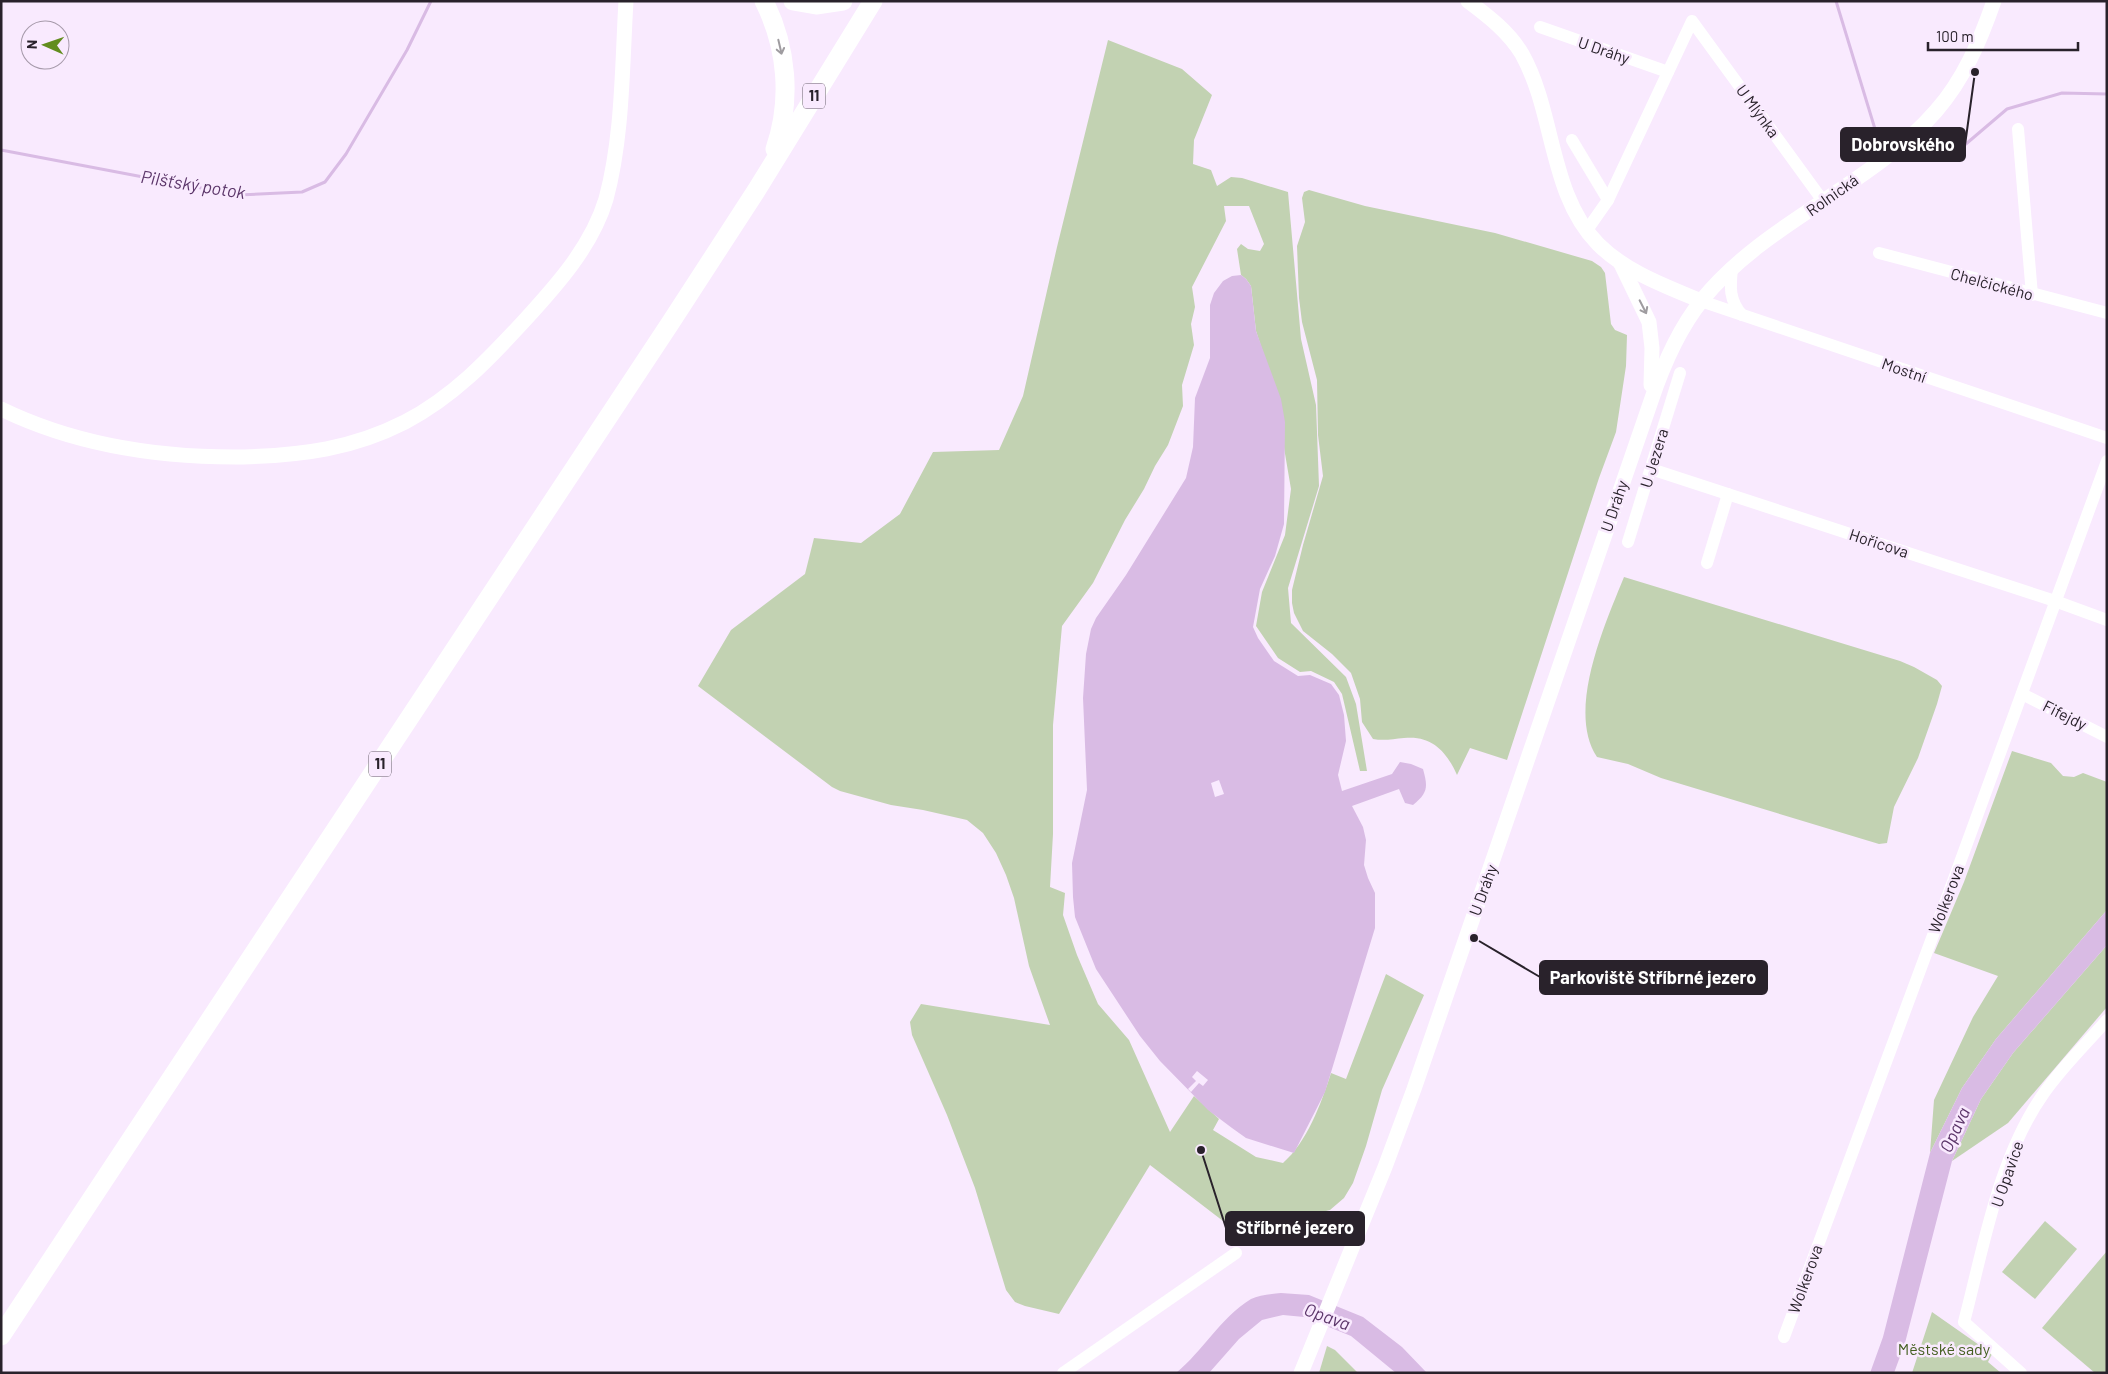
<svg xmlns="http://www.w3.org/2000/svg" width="2108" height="1374" font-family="Barlow,sans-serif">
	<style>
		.green { fill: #c2d2b2 }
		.water { fill: #d9bbe4 }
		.pier { fill: #f9eafe }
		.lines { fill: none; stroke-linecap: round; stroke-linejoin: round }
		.stream { stroke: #d9bbe4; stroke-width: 3 }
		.minor { stroke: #fff; stroke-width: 12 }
		.tertiary { stroke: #fff; stroke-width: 15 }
		.primary { stroke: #fff; stroke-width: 19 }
		.oneway { stroke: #9f9ca0 }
		.labels { text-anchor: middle; stroke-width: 5; stroke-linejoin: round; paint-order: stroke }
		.shield { fill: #f9eafe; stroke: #675e6a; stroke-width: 1 }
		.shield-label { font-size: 15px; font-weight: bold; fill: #29222b }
		.street-label { font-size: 16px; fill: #29222b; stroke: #f9eafe }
		.park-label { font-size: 16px; fill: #445f20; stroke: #f9eafe }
		.water-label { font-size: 18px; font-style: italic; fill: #5c366a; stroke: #f9eafe }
		.leader { fill: none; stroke: #29222b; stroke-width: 2 }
		.callout-dot { fill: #29222b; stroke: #f9eafe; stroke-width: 2 }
		.callout { fill: #29222b; stroke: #29222b; stroke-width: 2 }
		.callout-label { font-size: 18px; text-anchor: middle; font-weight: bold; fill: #fff }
	</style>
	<rect width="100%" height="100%" fill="#f9eafe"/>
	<!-- green -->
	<g class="green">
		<path d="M1108,40L1182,69L1212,95L1194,140L1193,164L1211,170L1217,186L1231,177L1242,178L1288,192L1301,339L1316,405L1319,486L1288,588L1291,623L1346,677L1356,704L1367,771H1360L1342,694L1334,682L1311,671L1300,672L1278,658L1256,626L1262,592L1285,535L1291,489L1273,383L1256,331L1251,286L1246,279L1241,275L1237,249L1241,244L1248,249L1260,251L1264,244L1249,206H1224L1226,221L1192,287L1195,307L1191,324L1194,345L1182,385L1183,406L1168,445L1155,466L1144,489L1125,520L1093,583L1062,626L1053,725V834L1050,887L1065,893L1063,915L1077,955L1098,1004L1129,1040L1170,1132L1194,1096L1219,1119L1213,1130L1256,1157L1283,1163C1307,1142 1321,1104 1331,1073L1346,1079L1386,974L1424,995L1382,1090L1366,1146L1353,1183L1344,1198L1330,1210L1278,1223L1242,1227L1223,1221L1150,1165L1059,1314L1025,1306L1015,1302L1006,1290L975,1188L947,1115L912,1035L910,1022L921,1004L1050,1025L1029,966L1014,898L1006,875L996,853L983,833L967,820L923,810L891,805L840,791L832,787L698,686L731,630L805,574L814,538L861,543L900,514L933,452L999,450L1023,396L1057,247Z"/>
		<path d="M1309,190L1365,206L1495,233L1592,261L1601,267L1605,273L1611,324L1615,330L1627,335L1626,366L1616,432L1599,478L1507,760L1470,748L1457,775C1447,752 1432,735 1404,738C1393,739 1384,741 1373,739L1362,722L1360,699L1351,673L1332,654L1303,631L1294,613L1292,603V590L1303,545L1323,476L1318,435L1317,380L1302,322L1299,298L1297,246L1305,222L1302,198L1304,192Z"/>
		<path d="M1624,577L1900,661L1914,667L1937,680L1942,686L1937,704L1918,758L1894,807L1887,843L1879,844L1661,778L1628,764L1597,757C1566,711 1605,624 1624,577Z"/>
		<polygon points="2012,751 2051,763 2063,776 2074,777 2083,773 2107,782 2107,910 1996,1039 1962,1088 1930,1153 1934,1100 1973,1017 1998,976 1934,953 1964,882"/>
		<polygon points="2107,945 2107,1007 2008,1123 1952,1161 1981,1099 2013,1053"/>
		<polygon points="2045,1221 2077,1249 2035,1299 2002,1272"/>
		<polygon points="2107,1251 2107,1373 2095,1373 2042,1328"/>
		<polygon points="1932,1312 1992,1354 1988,1362 2001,1373 1912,1373"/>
		<polygon points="1327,1346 1335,1350 1358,1373 1319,1373"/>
	</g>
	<!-- water -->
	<g class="water">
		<path d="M1241,275L1246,279L1251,286L1256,331L1281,399L1285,422L1284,524L1275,556L1260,589L1253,627L1258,638L1274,661L1298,676L1310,675L1331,684L1339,695L1344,715L1346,741L1338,775L1342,791L1392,774L1400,762L1411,764L1423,769C1428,787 1428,793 1413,805L1405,803L1399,789L1352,806L1363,827L1366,840L1364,865L1368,878L1375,893V928L1325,1092L1294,1153L1246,1138L1232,1128L1208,1110L1160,1061L1140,1036L1096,969L1075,917L1073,897L1072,863L1087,790L1083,698L1086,654L1091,629L1096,618L1126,575L1186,478L1193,447L1195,398L1210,358V305L1214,293L1223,281L1232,276Z"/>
		<polygon points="2107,910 2107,945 2013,1053 1981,1099 1952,1161 1905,1343 1894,1373 1870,1373 1883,1337 1930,1153 1962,1088 1996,1039"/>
		<path d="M1281,1293L1309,1295L1363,1317L1402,1347L1427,1373H1396L1351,1336L1304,1317L1283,1315L1262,1320L1239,1339L1209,1373H1176C1203,1351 1220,1318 1251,1299C1259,1295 1272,1294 1281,1293Z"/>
	</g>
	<!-- pier -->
	<g class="pier">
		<polygon points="1219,780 1224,794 1215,797 1211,783"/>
		<polygon points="1197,1071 1208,1080 1203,1086 1199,1083 1191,1092 1188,1089 1196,1081 1192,1077"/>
	</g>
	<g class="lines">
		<!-- stream -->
		<g class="stream">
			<polyline points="1836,1 1875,129 1884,140"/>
			<polyline points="1,150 238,195 302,192 325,182 346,154 407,50 431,1"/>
			<polyline points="1916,159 1937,160 1960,149 2007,109 2062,93 2107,94"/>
		</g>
		<!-- minor -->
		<g class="minor">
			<polyline points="1540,27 1668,72"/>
			<polyline points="2018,129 2032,295"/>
			<polyline points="1572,140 1608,200"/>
			<polyline points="1587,230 1608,200 1692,21 1823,201"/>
			<polyline points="1879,253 2107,313"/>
			<path d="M1732,269C1730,287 1729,300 1742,315"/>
			<polyline points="1701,301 2107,438"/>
			<polyline points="1651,469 2055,601 2107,620"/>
			<polyline points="1628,542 1680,373"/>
			<polyline points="1707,563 1728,494"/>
			<polyline points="2022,694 2107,737"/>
			<polyline points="1784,1337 1955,876 2107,461"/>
			<polyline points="1063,1373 1236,1253"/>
			<path d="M2021,1373L1964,1322C1984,1246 1998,1158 2044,1093C2062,1067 2086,1044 2107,1020"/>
		</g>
		<!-- tertiary -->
		<g class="tertiary">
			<path d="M1468,1C1488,16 1509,32 1522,54C1555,113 1549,194 1598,244C1626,272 1665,286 1701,301"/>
			<polyline points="1621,264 1649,322 1652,348 1651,385"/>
			<path d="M1,409C77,446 160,458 244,457C303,455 352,449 405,422C453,397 488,360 524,321C557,285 592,246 606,199C623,136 622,66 626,1"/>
			<path d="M1301,1373L1385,1167L1414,1089L1651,401C1663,365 1678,330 1702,300C1766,221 1870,187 1936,111C1964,79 1980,41 1994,1"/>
		</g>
		<!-- primary -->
		<g class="primary">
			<path d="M764,1C787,47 792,100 775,149"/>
			<polyline points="793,1 816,5 843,1"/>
			<polyline points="1,1336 671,322 756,191 873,1"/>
		</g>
	</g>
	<!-- one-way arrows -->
	<defs><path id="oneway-shaft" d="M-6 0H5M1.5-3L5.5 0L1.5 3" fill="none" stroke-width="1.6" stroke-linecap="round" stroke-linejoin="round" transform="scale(1.25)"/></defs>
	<g class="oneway">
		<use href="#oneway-shaft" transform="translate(780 47) rotate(77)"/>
		<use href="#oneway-shaft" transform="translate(1643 307) rotate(63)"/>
	</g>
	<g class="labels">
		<!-- shield labels -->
		<g class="shield">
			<rect x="803" y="83.5" width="22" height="25" rx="4"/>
			<rect x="369" y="751.5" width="22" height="25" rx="4"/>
		</g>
		<g class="shield-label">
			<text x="814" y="101">11</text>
			<text x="380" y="769">11</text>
		</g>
		<!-- street labels -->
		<g class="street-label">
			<text transform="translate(1604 50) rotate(19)" y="6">U Dráhy</text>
			<text transform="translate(1758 111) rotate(54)" y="6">U Mlýnka</text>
			<text transform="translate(1832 195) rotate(-35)" y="6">Rolnická</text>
			<text transform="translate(1992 284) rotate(15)" y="6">Chelčického</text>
			<text transform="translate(1904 370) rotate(19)" y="6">Mostní</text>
			<text transform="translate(1654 458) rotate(-73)" y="6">U Jezera</text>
			<text transform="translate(1614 506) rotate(-71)" y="6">U Dráhy</text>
			<text transform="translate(1879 543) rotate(18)" y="6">Hořicova</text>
			<text transform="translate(2065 715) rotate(27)" y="6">Fifejdy</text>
			<text transform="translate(1483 890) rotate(-70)" y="6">U Dráhy</text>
			<text transform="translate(1946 899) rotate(-69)" y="6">Wolkerova</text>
			<text transform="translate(2007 1174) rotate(-71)" y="6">U Opavice</text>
			<text transform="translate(1805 1279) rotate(-70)" y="6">Wolkerova</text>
		</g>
		<!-- park labels -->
		<g class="park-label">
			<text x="1944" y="1355">Městské sady</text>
		</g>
		<!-- water labels -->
		<g class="water-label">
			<text transform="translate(193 185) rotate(9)" y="6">Pilšťský potok</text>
			<text transform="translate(1955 1130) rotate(-65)" y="6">Opava</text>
			<text transform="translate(1327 1317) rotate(20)" y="6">Opava</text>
		</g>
	</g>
	<!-- callouts -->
	<path class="leader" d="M1975 72L1965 145M1474 938L1540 977M1201 1150L1226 1228"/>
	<g class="callout-dot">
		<circle cx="1975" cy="72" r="5"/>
		<circle cx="1474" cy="938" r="5"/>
		<circle cx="1201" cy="1150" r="5"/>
	</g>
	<g class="callout">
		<rect x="1841" y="128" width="124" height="33" rx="5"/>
		<rect x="1540" y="961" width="227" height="33" rx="5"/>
		<rect x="1226" y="1212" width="138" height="33" rx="5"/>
	</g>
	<g class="callout-label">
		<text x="1903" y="151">Dobrovského</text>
		<text x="1653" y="984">Parkoviště Stříbrné jezero</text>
		<text x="1295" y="1234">Stříbrné jezero</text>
	</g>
	<!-- border -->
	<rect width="2108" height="1374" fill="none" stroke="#29222b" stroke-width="5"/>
	<!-- north arrow -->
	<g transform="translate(45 45) rotate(272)"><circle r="24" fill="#f9eafe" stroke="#a69aaa"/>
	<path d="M0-4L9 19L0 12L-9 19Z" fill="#628d1e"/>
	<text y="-8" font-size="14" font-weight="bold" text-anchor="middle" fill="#29222b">N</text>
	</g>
	<!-- scale -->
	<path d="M1928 42v8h150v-8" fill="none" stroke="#29222b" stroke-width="2.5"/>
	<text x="1936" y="42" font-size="15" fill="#29222b" stroke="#f9eafe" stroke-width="4" paint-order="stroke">100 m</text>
</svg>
